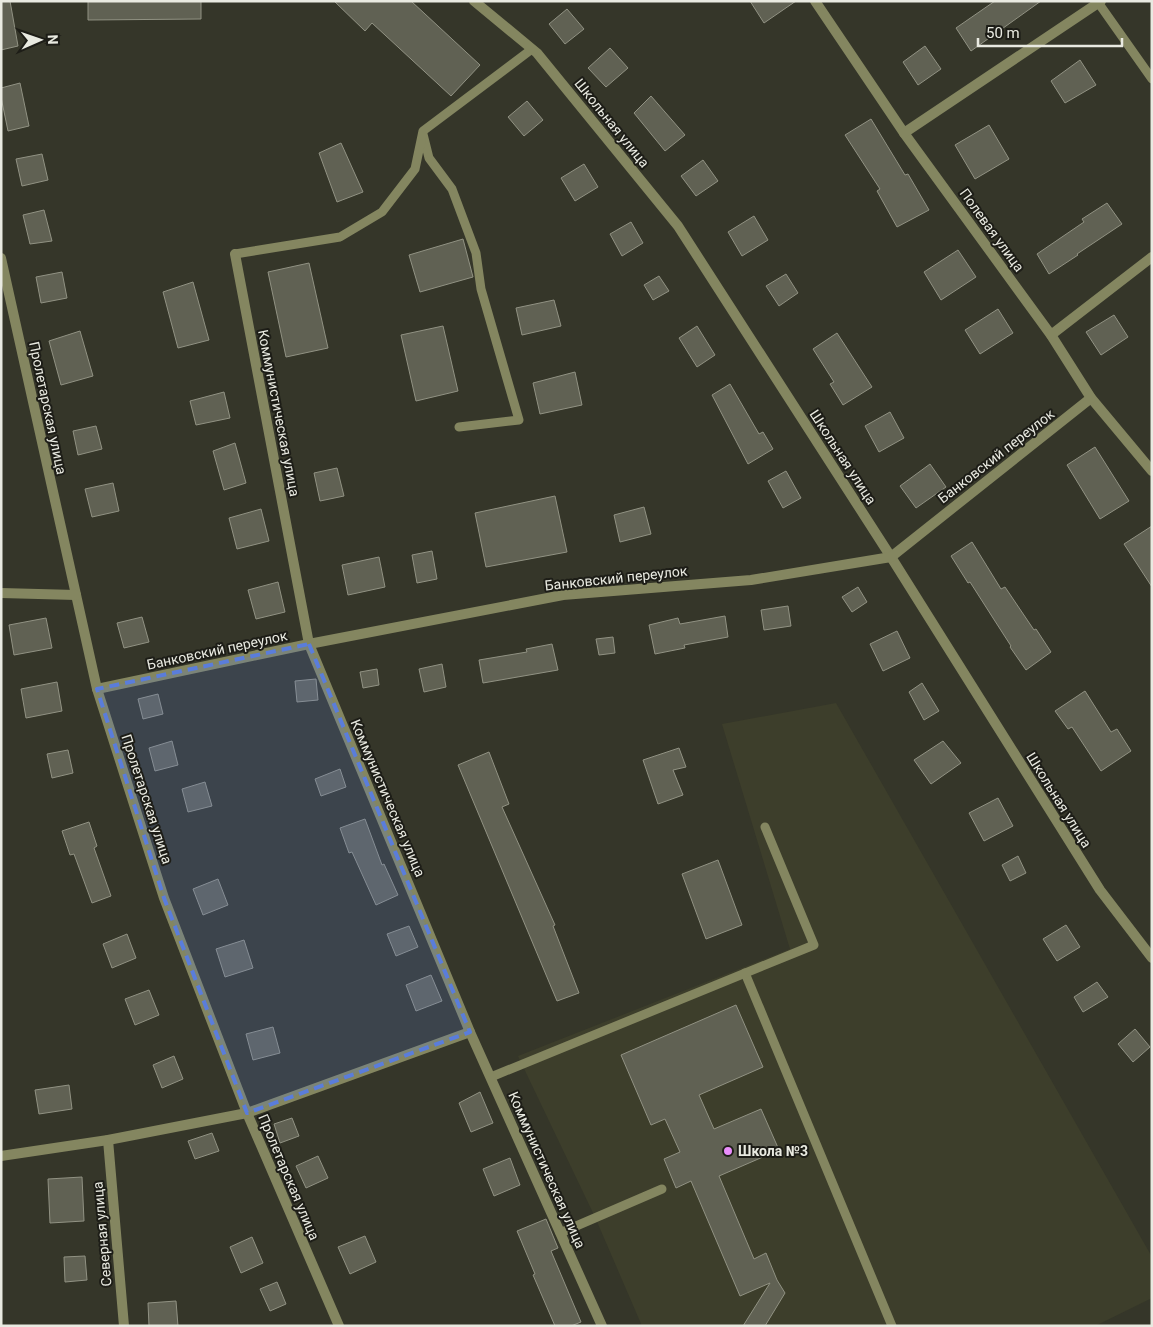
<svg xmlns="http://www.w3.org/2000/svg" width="1153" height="1327" font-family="Roboto,sans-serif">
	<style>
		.built { fill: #3d3e2b }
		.building { fill: #606153; stroke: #919283 }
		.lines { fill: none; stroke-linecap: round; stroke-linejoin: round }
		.lane { stroke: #848660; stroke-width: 9 }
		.street { stroke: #848660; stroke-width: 10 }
		.marked { fill: #5a7ddb; fill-opacity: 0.2; stroke: #5a7ddb; stroke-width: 4; stroke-dasharray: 10 6; stroke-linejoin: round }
		.poi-dot { fill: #ea8dfc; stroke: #1d1d17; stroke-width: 2 }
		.labels { text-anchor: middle; stroke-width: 4; stroke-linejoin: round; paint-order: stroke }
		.street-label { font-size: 14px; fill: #e9eae1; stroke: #1d1d17 }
		.poi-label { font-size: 14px; font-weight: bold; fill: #e9eae1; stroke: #1d1d17; text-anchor: start }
	</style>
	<rect width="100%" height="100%" fill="#353629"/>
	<!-- built -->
	<polygon class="built" points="836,703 1152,1257 1152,1298 1095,1326 642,1326 595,1217 518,1056 790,949 722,724"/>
	<!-- building -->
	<g class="building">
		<polygon points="1,1 10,1 18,46 1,50"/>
		<polygon points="88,1 201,1 201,19 88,20"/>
		<polygon points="334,1 411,1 480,65 451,96 372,23 365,31"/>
		<polygon points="750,1 796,1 764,23"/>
		<polygon points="995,1 1041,1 971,51 956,28"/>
		<polygon points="567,9 584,29 565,44 549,24"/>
		<polygon points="925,46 941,69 918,85 903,62"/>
		<polygon points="610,48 628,68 606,87 588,68"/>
		<polygon points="1080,60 1096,85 1065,103 1051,81"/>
		<polygon points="20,83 29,126 8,131 1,97 1,88"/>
		<polygon points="651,96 685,135 665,151 634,113"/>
		<polygon points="527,101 543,120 524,136 508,117"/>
		<polygon points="871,119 905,175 908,174 929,210 897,227 877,191 880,189 845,135"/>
		<polygon points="989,125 1009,159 975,179 955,145"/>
		<polygon points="341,143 363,192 337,202 319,153"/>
		<polygon points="42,154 48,180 22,186 16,159"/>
		<polygon points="703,160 718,181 696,196 681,176"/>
		<polygon points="584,164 598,187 575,201 561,178"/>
		<polygon points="1107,203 1122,224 1077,254 1078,255 1049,274 1037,254 1084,222 1082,219"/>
		<polygon points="44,210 52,241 30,244 23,215"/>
		<polygon points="754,216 768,240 742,256 728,232"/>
		<polygon points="631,222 643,243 622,256 610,234"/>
		<polygon points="463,239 473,277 420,292 409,255"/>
		<polygon points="958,250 976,277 941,300 924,272"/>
		<polygon points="309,263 328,348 286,357 268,272"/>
		<polygon points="62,272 67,298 41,303 36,277"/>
		<polygon points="786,274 798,293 779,306 766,286"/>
		<polygon points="659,276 669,291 653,300 644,285"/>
		<polygon points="193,282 209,340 178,348 163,292"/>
		<polygon points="554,300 561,326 522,335 516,308"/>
		<polygon points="998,309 1013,333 980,354 965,330"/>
		<polygon points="1114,315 1128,337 1101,355 1086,332"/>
		<polygon points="443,326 458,391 416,401 401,335"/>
		<polygon points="697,326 715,355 697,367 679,338"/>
		<polygon points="80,331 93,376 61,385 49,341"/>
		<polygon points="837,333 872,387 843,405 830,384 834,382 813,349"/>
		<polygon points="575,372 582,405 540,414 533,383"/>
		<polygon points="730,384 759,434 763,432 773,449 748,464 712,395"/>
		<polygon points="224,392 230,418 196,425 190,401"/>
		<polygon points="890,412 904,438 879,452 865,426"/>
		<polygon points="96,426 102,449 78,455 73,431"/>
		<polygon points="235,443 246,483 224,490 213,451"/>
		<polygon points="1095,447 1129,501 1100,519 1067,465"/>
		<polygon points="930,464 946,487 916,508 900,486"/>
		<polygon points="337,468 344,496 320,501 314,473"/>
		<polygon points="786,471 801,498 783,508 768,481"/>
		<polygon points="113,483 119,511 92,517 85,489"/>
		<polygon points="555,496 567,552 486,567 475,513"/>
		<polygon points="644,507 651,534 620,542 614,515"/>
		<polygon points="261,509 269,541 237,549 229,518"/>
		<polygon points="1152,526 1152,587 1124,544"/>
		<polygon points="972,542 1001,589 1005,587 1034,630 1036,629 1051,652 1026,670 1010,647 1011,646 993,618 970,582 968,583 951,556"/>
		<polygon points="432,551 437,579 417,583 412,555"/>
		<polygon points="379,557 385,587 348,595 342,565"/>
		<polygon points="278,582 285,612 256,619 248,590"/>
		<polygon points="858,587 867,602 852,612 842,597"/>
		<polygon points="788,606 791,626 764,630 761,610"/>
		<polygon points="725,616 728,637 684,645 685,648 655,654 649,625 678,618 680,624"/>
		<polygon points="142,617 149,642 124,648 117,623"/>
		<polygon points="46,618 52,648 14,655 9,625"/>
		<polygon points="897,631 910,658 883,671 870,644"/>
		<polygon points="613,637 615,653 599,655 596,639"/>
		<polygon points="552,644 558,670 483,683 479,660 527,652 526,649"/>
		<polygon points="442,664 446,687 424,692 419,669"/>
		<polygon points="377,669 379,685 363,688 360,672"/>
		<polygon points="316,679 318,700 297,702 295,681"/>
		<polygon points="57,682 62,711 26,718 21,689"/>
		<polygon points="922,683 939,711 924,720 909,692"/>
		<polygon points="1085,691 1111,732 1117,729 1131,751 1101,771 1072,727 1068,729 1055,711"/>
		<polygon points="158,694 163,714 143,719 138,699"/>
		<polygon points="172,741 178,765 155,771 149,748"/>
		<polygon points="943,741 961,763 931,784 914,760"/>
		<polygon points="679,748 686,767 673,770 683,795 658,804 643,760"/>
		<polygon points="68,750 73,773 52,778 47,754"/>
		<polygon points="489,752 509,804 502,807 555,925 553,926 579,993 557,1001 458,765"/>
		<polygon points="340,769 346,787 321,796 315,779"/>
		<polygon points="205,782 212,806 188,812 182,789"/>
		<polygon points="998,798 1013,826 984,841 969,813"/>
		<polygon points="365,819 382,865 384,864 398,895 376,905 352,852 349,853 340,828"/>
		<polygon points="89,822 97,846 94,848 111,896 92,903 74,854 70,855 62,831"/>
		<polygon points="1018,856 1026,873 1010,881 1002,865"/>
		<polygon points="718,860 742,925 706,939 682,874"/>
		<polygon points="218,879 228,905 203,915 193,889"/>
		<polygon points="1066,925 1080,947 1057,961 1043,939"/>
		<polygon points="409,926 418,947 396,956 387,934"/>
		<polygon points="127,934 136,958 112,968 103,944"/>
		<polygon points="244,940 253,968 225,977 216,949"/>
		<polygon points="431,975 442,1001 416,1011 406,985"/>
		<polygon points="1097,982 1108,997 1083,1012 1074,997"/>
		<polygon points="149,990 159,1015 135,1025 125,999"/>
		<polygon points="736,1005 763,1067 699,1095 714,1129 761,1109 779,1150 719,1176 754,1259 766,1253 777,1280 785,1293 765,1326 743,1326 770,1283 740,1296 691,1181 676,1188 664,1159 680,1152 665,1119 651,1125 621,1055"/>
		<polygon points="273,1027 280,1053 253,1060 246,1034"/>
		<polygon points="1135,1029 1150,1047 1133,1062 1118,1044"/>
		<polygon points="174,1056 183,1079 162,1088 153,1065"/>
		<polygon points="69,1085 72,1109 39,1114 35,1090"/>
		<polygon points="480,1092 493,1123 471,1132 459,1103"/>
		<polygon points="292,1118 299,1136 280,1143 274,1124"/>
		<polygon points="212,1133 219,1151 195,1159 188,1141"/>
		<polygon points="318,1156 328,1178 306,1188 296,1166"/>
		<polygon points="510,1158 520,1185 494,1196 483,1169"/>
		<polygon points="82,1177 84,1221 50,1223 48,1179"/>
		<polygon points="546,1219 558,1248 551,1251 581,1322 571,1326 555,1326 533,1275 535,1274 517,1231"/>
		<polygon points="365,1236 376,1262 350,1274 338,1247"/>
		<polygon points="252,1237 263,1263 241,1273 230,1247"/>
		<polygon points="85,1256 87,1280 65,1282 64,1257"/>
		<polygon points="277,1282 286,1304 270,1311 260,1289"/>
		<polygon points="176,1301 178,1326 149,1326 148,1303"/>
	</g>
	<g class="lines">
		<!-- lane -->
		<g class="lane">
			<polyline points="1097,1 1152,79"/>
			<polyline points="423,134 429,158 452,189 476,253 481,289 519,420 459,427"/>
			<polyline points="235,254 340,237 382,212 415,169 423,131 532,49"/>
			<polyline points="745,973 892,1326"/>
			<polyline points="491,1077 814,945 765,827"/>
			<polyline points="560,1233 662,1189"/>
		</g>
		<!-- street -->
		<g class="street">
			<polyline points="474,1 537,53 678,226 891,557 1100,890 1152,958"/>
			<polyline points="815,1 904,133 1051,335 1091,398 1152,471"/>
			<polyline points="904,133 1101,1"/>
			<polyline points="235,254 309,644 470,1032 602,1326"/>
			<polyline points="1,258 97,689 164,898 247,1113 339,1326"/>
			<polyline points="1051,335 1152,257"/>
			<polyline points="1,593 76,595"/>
			<polyline points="97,689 309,644 563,595 751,580 891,557 1091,398"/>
			<polyline points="108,1140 124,1326"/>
			<polyline points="1,1156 108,1140 247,1113 470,1032"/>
		</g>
	</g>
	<!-- marked area -->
	<path class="marked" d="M309,644L470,1032L247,1113L164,898L97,689Z"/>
	<!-- markers -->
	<circle class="poi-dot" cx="728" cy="1151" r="5"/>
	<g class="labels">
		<!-- street labels -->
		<g class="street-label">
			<text transform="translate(612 123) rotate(51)" y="5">Школьная улица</text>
			<text transform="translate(992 230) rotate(54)" y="5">Полевая улица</text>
			<text transform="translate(48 408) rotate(78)" y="5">Пролетарская улица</text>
			<text transform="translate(279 413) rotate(79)" y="5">Коммунистическая улица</text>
			<text transform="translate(996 456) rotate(-38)" y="5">Банковский переулок</text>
			<text transform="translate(843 457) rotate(57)" y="5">Школьная улица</text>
			<text transform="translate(616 578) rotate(-6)" y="5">Банковский переулок</text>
			<text transform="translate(217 650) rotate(-12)" y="5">Банковский переулок</text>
			<text transform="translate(388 798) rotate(67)" y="5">Коммунистическая улица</text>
			<text transform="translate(147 799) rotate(72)" y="5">Пролетарская улица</text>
			<text transform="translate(1059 800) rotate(58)" y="5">Школьная улица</text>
			<text transform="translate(547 1170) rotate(66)" y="5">Коммунистическая улица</text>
			<text transform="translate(289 1177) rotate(67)" y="5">Пролетарская улица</text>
			<text transform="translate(102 1234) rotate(-95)" y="5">Северная улица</text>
		</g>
		<!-- poi labels -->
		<g class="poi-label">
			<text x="738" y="1156">Школа №3</text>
		</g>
	</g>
	<!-- border -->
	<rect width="1153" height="1327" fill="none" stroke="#e9eae1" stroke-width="5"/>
	<!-- north arrow -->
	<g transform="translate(40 40) rotate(88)" stroke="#1d1d17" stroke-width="4" paint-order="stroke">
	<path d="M0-4L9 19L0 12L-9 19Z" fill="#e9eae1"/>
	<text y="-8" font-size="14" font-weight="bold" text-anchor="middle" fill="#e9eae1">N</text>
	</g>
	<!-- scale -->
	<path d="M978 38v8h144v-8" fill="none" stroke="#e9eae1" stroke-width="2.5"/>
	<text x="986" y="38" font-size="15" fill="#e9eae1" stroke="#1d1d17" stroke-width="4" paint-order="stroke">50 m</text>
</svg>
